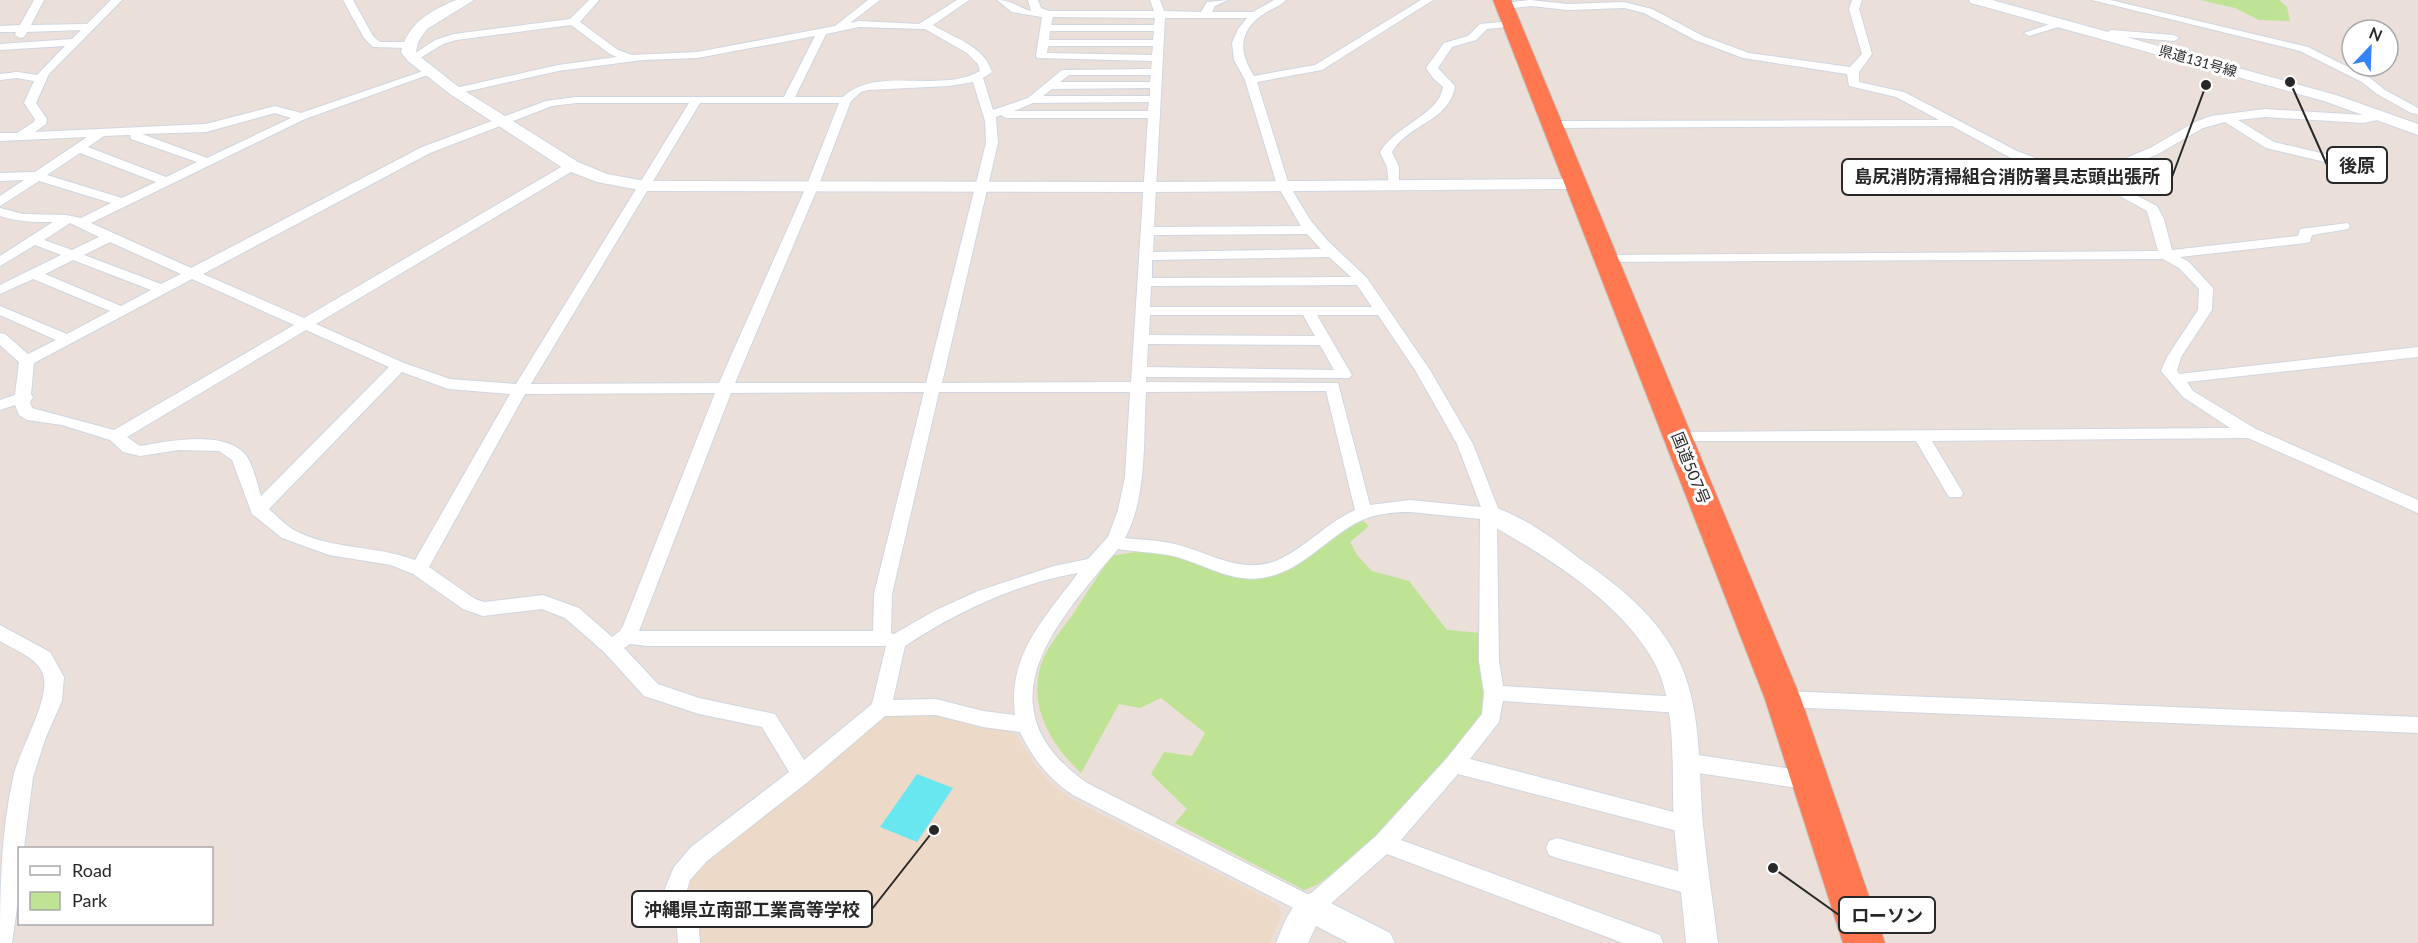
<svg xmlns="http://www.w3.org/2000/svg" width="2418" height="943" font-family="Lato,'Noto Sans JP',sans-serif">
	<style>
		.education { fill: #edd9c7 }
		.green { fill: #bfe394 }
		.water { fill: #69e7f0 }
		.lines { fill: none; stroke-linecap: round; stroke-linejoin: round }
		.street-casing { stroke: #ced6e1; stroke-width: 2 }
		.secondary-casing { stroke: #ced6e1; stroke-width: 2 }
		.highway-casing { stroke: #c3c3c3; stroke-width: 2 }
		.street { fill: #fff; fill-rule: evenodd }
		.secondary { fill: #fff; fill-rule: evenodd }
		.highway { fill: #ff784f; fill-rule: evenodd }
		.labels { text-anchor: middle; stroke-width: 6; stroke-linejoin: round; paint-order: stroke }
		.far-street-label { font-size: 14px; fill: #282828; stroke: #fff }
		.street-label { font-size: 16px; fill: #282828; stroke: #fff }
		.leader { fill: none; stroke: #282828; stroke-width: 2 }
		.callout-dot { fill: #282828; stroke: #fff; stroke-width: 2 }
		.callout { fill: #fff; stroke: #282828; stroke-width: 2 }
		.callout-label { font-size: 18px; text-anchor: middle; font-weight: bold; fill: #282828 }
	</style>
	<rect width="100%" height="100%" fill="#ebdfd9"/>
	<!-- education -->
	<polygon class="education" points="920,712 1012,732 1018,737 1035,765 1050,783 1071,799 1275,903 1282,914 1270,943 695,943 689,886 694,871 879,719 888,715"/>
	<!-- green -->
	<g class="green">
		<polygon points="2200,0 2279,0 2287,7 2290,21 2259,20 2235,8"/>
		<path d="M1361,519L1369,526L1350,542L1357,555L1372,571L1409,581L1447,630L1481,633L1486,710L1482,718L1393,822L1333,873L1317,885L1304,890L1175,823L1187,809L1151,774L1164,752L1192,756L1205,733L1161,698L1140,708L1119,704L1081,773C1049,743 1025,701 1044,657C1052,640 1065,626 1075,611C1087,593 1099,574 1111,556L1148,550L1237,574L1288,567Z"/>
	</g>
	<!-- water -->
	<polygon class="water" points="917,774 953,788 917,842 880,827"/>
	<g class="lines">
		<!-- street casing -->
		<g class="street-casing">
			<g id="street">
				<path d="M34,0H44L31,25L87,24L111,0H122L49,74L36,103L47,119L46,124L35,132L206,124L275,106L301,113L426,70H434L436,72L305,119L91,223L191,268L422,147L546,101L576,97H784L815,36L697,58L643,60L558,71L455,94L449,91L451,89L558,65L617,57L610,54L571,25L456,40L443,44L417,60L413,61L408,58L435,40L454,34L570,19L589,0H599L580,22L618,50L632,55L697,52L835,26L868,0H880L850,23L859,21L919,24L957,0H969L933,25C954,38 984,46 992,72L983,78L993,110L1028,98L1062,70L1151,69L1152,61L1037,58L1036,56L1042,17L1012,12L997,0C1010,0 1018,7 1031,11L1028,0H1038L1041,8L1049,11H1154L1150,0H1160L1164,11L1201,12L1207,2L1228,0L1215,6L1212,12H1253L1274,0H1286C1278,8 1267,10 1258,18C1237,36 1241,55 1254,76L1315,65L1421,0H1433L1322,70L1257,82L1289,185L1311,221L1327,240L1367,278L1430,370L1473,444L1498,508L1497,528L1499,661L1503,686L1680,697L1687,699L1690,705L1687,711L1680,713L1503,701L1499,722L1470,759L1689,816L1697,818L1700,825L1697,832L1689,834L1458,774L1401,840L1660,935L1663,943H1623L1387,854L1319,914L1311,917L1073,795C1048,778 1033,759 1020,732L983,727L936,715L885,716L809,781L707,861L690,880L687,890L698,916L700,943H678L676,916L664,891L674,867L691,847L789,772L762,727L699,714L644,696L604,652L565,618L542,609L483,616L463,609L413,574L391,565L329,555L282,538L252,514L232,460L219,451L179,450L140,456L123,452L110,440L62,425L27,420L19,415L15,405L0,410V400L15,395L19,362L0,345V333L5,334L28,354L56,340L0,315V306L67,334L110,311L33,279L0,294V285L61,255L35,245L0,266V256L53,222C34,222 18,222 0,216V208L23,214L66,215L81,218L111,203L39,181L0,206V196L24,180L0,181V173L35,172L87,137L0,141V133H17L34,122L35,119L24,103L34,81L17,78L0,80V74L17,72L37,75L65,46L0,50V44L72,39L81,30L27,32L24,37L20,38L15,35L16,32H0V26L20,25ZM1053,17L1155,18L1154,25H1051ZM1165,18H1247L1238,29L1232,43L1234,60L1245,80L1277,185L1301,226L1154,227ZM859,27L925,29L967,53L978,64L980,71C940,94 877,65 843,97H795L826,34ZM1050,31H1154L1153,40H1049ZM1048,46H1153L1152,55L1047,53ZM1069,75H1151L1150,82H1060ZM973,82L985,121L986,143L926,383H735L818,187L851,101L861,92L868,90L949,86ZM1150,88V96H1043L1052,89ZM1149,102L1148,111H1014L1033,103ZM576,103H689L516,384L450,379L404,363L316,324L576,169L578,166L576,163H568L304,318L203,274L430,153L552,106ZM700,103H839L806,187L719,383L531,384ZM275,113L291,118L207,158L142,134L206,132ZM1001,115L1006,118H1148L1131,382L942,383L998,143L996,117ZM130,135L131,139L197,162L166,177L88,147L104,136ZM80,153L156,182L122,198L47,175ZM70,223L99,237L72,250L44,240ZM1307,234L1321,249L1153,252L1154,235ZM110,242L181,274L161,284L84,255ZM1329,257L1351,277L1152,278V260ZM73,260L151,290L121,306L45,274ZM192,279L294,325L114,430L32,408L30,402L33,397L31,394L34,363ZM1357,285L1372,307H1150L1151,286ZM1150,315H1303L1315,336L1149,335ZM1317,315H1378L1415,370L1457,444L1481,507L1410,500L1370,505L1338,383L1146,382V377L1349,378L1352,375ZM306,330L389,367L261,496C257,484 253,462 244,453C221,430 169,441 140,446L127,437ZM1148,344L1320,345L1334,370L1147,367ZM402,372L448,389L510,394L415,560C376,545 331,550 294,530C285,525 277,516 269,509ZM1326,391L1355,510C1328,522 1308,545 1282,558C1245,577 1211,553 1175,544C1159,540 1141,540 1125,538C1148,495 1143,439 1146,392ZM924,392L874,594L873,631H639L731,393ZM939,392H1130L1125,477L1118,510L1108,537L1088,559L1054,566L978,591L934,611L894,634L891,633L892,594ZM715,393L623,626L620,631L612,637L579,608L543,595L484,602L475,599L429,567L525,394ZM1410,512L1480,519L1479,661L1484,693L1482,714L1447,758L1376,836L1309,895L1087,783C978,706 1056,623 1118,549C1136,552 1155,552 1173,556C1202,563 1231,583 1262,578C1301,572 1323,541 1356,523C1373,514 1391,512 1410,512ZM1078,573C1045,618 1007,655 1015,715L983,711L936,699L893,700L905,646C956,612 1018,583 1078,573ZM630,644L647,646H886L872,704L804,760L775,714L699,698L658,684L624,648Z"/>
				<polygon points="343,0 353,0 373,36 380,42 409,42 414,45 409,48 373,47 364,38"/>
				<polygon points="1530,0 1568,4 1624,2 1652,9 1703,36 1749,53 1850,67 1862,54 1849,9 1852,0 1862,0 1859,9 1872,54 1859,72 1859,82 1904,92 2017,151 2069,171 2092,176 2095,171 2150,148 2195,122 2211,116 2265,109 2363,115 2388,114 2388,118 2363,123 2265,117 2238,120 2274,142 2350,160 2365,176 2359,180 2355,179 2342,166 2266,148 2225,122 2203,128 2158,154 2105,176 2104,179 2157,206 2164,219 2172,250 2298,236 2300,229 2348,223 2350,226 2348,229 2312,235 2310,242 2305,243 2180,257 2189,262 2213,288 2212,310 2181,357 2177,371 2179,374 2418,347 2418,357 2187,382 2193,391 2256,429 2418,500 2418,513 2248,438 1932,441 1963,493 1961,497 1949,497 1916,441 1672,441 1670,437 1672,433 1678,432 2230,428 2183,397 2161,371 2167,357 2198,310 2199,289 2179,268 2163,259 1601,262 1599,259 1601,256 1606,255 2158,251 2147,211 2111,191 2093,184 2061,177 2009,157 1952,126 1549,128 1547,125 1553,121 1939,120 1896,97 1849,86 1847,74 1743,58 1695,40 1644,13 1624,8 1568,10 1531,6 1504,9 1499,6 1504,3"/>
				<polygon points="2092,0 2110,0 2308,47 2370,78 2385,90 2418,108 2418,114 2411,113 2377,94 2362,82 2300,51"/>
				<polygon points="2061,20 2065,21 2065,25 2029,36 2024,33"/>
				<path d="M1512,21L1516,22V26L1487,29L1476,40L1452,47L1438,68L1455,86C1450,121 1408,124 1392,152L1399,167V185L1393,189L1389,188L1387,167L1380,152C1397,124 1439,115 1443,87L1433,78L1426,68L1444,43L1468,36L1480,24Z"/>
				<polygon points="2111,30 2174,35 2179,38 2174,41 2114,36 2104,38 2104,34"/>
				<path d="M0,625L50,652L64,677L62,701L46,737L33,777L24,848H20V887L12,943H0C0,888 1,833 13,778C19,750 48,704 44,678C41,659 15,650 0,641Z"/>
				<polygon points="1783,691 2418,717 2418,733 1783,707 1776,705 1773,699 1776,693"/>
				<polygon points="1685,753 1811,772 1818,775 1821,781 1818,787 1811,790 1685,771 1678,768 1675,762 1678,756"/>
				<polygon points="1557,838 1696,876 1704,879 1707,886 1704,893 1696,896 1557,858 1549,855 1546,848 1549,841"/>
			</g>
		</g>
		<!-- secondary casing -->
		<g class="secondary-casing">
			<g id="secondary">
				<path d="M456,0H474L427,29L418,42L416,52L418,55L460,88L578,162L607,174L645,181L1149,182L1576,179L1582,180L1585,184L1582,188L1576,189L1149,192L645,191L597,182L566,170L450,94L408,61L401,52C408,23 430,11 456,0Z"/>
				<polygon points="1969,0 1992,0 2336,95 2418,124 2418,135 2324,101 1971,3"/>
				<path d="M1490,506C1522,515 1554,539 1580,559C1618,585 1658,617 1678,659C1703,710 1698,770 1703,825C1707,864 1713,904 1718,943H1686C1683,904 1677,865 1674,825C1671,776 1678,708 1655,664C1622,601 1541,553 1482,520L1478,514L1482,508Z"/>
				<path d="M1311,893L1390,933L1395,943H1349L1316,926L1308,943H1276C1284,924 1291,901 1311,893Z"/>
			</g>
		</g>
		<!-- highway casing -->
		<g class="highway-casing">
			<polygon id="highway" points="1493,0 1511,0 1801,699 1885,943 1843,943 1765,699"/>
		</g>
		<!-- street -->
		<use href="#street" class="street"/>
		<!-- secondary -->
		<use href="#secondary" class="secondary"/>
		<!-- highway -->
		<use href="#highway" class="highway"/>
	</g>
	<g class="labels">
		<!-- far-street labels -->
		<g class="far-street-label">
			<text transform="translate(2198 61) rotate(16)" y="5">県道131号線</text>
		</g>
		<!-- street labels -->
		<g class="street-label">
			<text transform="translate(1691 468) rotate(68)" y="6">国道507号</text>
		</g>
	</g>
	<!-- callouts -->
	<path class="leader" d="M2290 82L2327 165M2206 85L2172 177M934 830L872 909M1773 868L1839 915"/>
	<g class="callout-dot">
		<circle cx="2290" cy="82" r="6"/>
		<circle cx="2206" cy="85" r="6"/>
		<circle cx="934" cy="830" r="6"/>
		<circle cx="1773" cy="868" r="6"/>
	</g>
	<g class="callout">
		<rect x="2327" y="147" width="60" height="36" rx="6"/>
		<rect x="1842" y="159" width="330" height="36" rx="6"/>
		<rect x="632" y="891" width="240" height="36" rx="6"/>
		<rect x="1839" y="897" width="96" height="36" rx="6"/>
	</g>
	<g class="callout-label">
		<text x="2357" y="172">後原</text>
		<text x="2007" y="183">島尻消防清掃組合消防署具志頭出張所</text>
		<text x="752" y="916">沖縄県立南部工業高等学校</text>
		<text x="1887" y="922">ローソン</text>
	</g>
	<!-- legend -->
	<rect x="18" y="847" width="195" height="78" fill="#ffffff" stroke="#a9a9a9" stroke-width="1.5"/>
	<rect x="30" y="866" width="30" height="9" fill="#ffffff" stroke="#a9a9a9" stroke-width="1.5"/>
	<text x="72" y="877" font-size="18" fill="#282828">Road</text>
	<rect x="30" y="892" width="30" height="18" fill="#bfe394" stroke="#a9a9a9" stroke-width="1.5"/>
	<text x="72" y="907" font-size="18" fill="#282828">Park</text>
	<!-- north arrow -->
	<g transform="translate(2370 48) rotate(23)"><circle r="28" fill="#ffffff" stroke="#a9a9a9" stroke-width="1.5"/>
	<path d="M0-4.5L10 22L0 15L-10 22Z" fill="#3482fc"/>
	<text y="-9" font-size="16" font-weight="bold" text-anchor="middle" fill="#282828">N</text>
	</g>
</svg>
